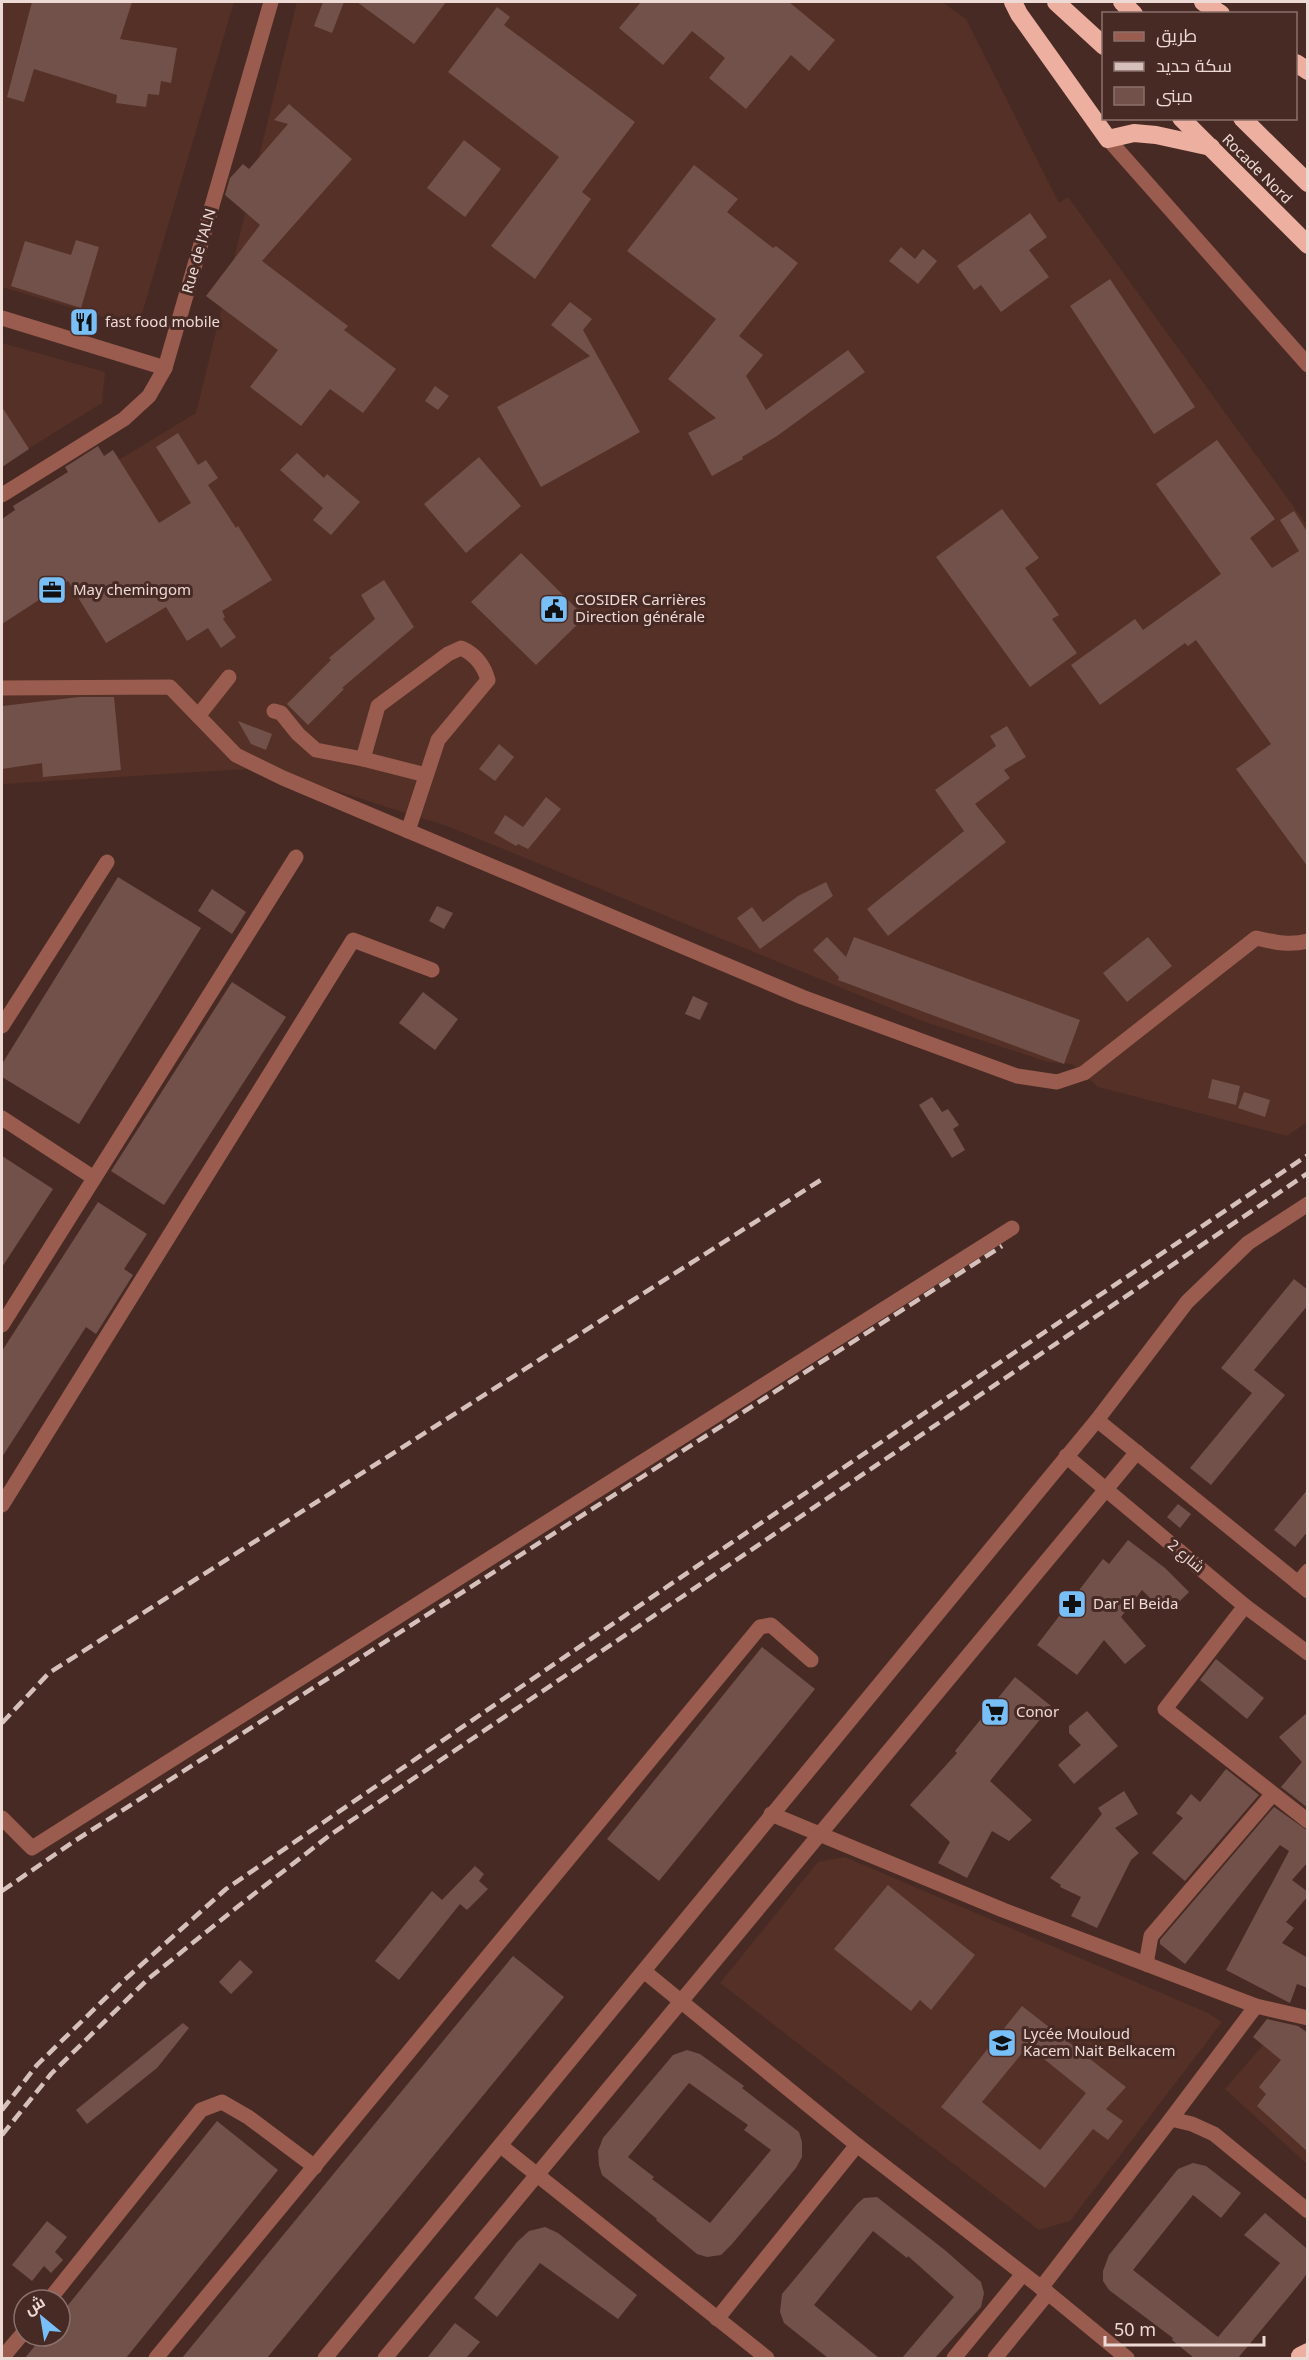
<svg xmlns="http://www.w3.org/2000/svg" width="1309" height="2360" font-family="'Noto Sans',Cairo,sans-serif">
	<style>
		.built { fill: #543027 }
		.building { fill: #72514a; fill-rule: evenodd }
		.lines { fill: none; stroke-linecap: round; stroke-linejoin: round }
		.minor { stroke: #995c4e; stroke-width: 15 }
		.highway { stroke: #ecafa0; stroke-width: 18 }
		.rail { stroke: #d5c0bb; stroke-width: 4.5; stroke-dasharray: 12 6; stroke-linecap: butt }
		.labels { text-anchor: middle; stroke-width: 6; stroke-linejoin: round; paint-order: stroke }
		.street-label { font-size: 15px; fill: #eddad5; stroke: #482a24 }
		.poi-label { font-size: 15px; fill: #eddad5; stroke: #482a24; text-anchor: start }
	</style>
	<rect width="100%" height="100%" fill="#482a24"/>
	<!-- built -->
	<g class="built">
		<polygon points="2,2 234,2 138,327 2,287"/>
		<polygon points="297,2 942,2 966,19 1059,203 1068,197 1307,525 1307,1122 1287,1136 1098,1087 1072,1064 1048,1062 922,1021 447,826 264,768 2,784 2,531 196,413"/>
		<polygon points="2,343 105,372 102,403 2,465"/>
		<polygon points="845,1857 1208,2013 1222,2022 1070,2221 1039,2230 720,1983 818,1862"/>
		<polygon points="1282,2023 1307,2032 1307,2164 1225,2089"/>
	</g>
	<!-- building -->
	<g class="building">
		<polygon points="32,2 132,2 120,39 177,48 171,83 161,81 159,95 148,94 146,107 116,103 117,95 34,69 24,102 7,97"/>
		<polygon points="323,2 344,2 332,33 314,26"/>
		<polygon points="357,2 446,2 414,44"/>
		<polygon points="641,2 789,2 835,40 809,71 791,55 746,109 709,78 725,58 692,31 663,65 619,28"/>
		<polygon points="497,7 510,17 504,25 635,122 582,192 591,199 535,279 491,246 559,157 448,72"/>
		<polygon points="289,104 352,159 262,261 348,326 344,330 396,369 363,413 330,389 301,426 250,387 278,350 206,296 260,225 225,195 230,178 243,164 249,169 288,124 274,120"/>
		<polygon points="464,140 501,169 465,217 427,188"/>
		<polygon points="694,165 738,199 727,212 773,248 776,246 798,263 739,336 763,355 746,376 766,410 848,350 865,372 777,436 742,457 743,459 712,476 688,433 716,418 668,379 716,319 627,251"/>
		<polygon points="1030,213 1047,237 1029,250 1049,277 1001,312 981,285 974,290 957,266"/>
		<polygon points="76,240 99,247 81,308 11,286 25,241 71,255"/>
		<polygon points="901,247 915,259 923,249 937,261 918,284 889,261"/>
		<polygon points="1110,279 1195,407 1154,434 1070,306"/>
		<polygon points="570,302 592,319 583,330 640,432 541,487 497,407 590,356 551,325"/>
		<polygon points="435,386 449,396 438,410 425,401"/>
		<polygon points="2,407 29,449 2,467"/>
		<polygon points="178,433 198,465 206,460 218,478 208,485 236,528 238,526 272,580 222,611 225,617 223,619 236,637 221,648 208,628 187,641 166,607 106,643 68,581 2,624 2,519 15,510 13,506 68,472 65,467 98,446 104,456 113,450 159,523 191,503 156,447"/>
		<polygon points="1217,440 1275,519 1250,538 1272,568 1299,551 1280,520 1294,511 1308,533 1308,867 1236,769 1271,744 1196,640 1188,646 1185,643 1100,705 1071,665 1135,619 1143,630 1221,574 1156,484"/>
		<polygon points="297,453 324,478 327,474 360,502 331,535 313,520 323,508 280,470"/>
		<polygon points="479,457 521,506 466,553 424,504"/>
		<polygon points="1002,509 1039,558 1025,568 1059,615 1052,619 1077,653 1030,687 936,557"/>
		<polygon points="521,553 585,617 536,665 471,602"/>
		<polygon points="384,580 414,627 342,688 344,689 308,725 287,704 331,660 329,658 375,619 361,595"/>
		<polygon points="79,697 114,697 121,770 43,777 42,763 2,769 2,706"/>
		<polygon points="238,721 272,734 266,750 251,744"/>
		<polygon points="1007,726 1026,757 1004,770 1010,778 975,804 1006,842 888,936 867,909 964,831 935,790 996,746 990,736"/>
		<polygon points="499,744 514,757 495,781 479,769"/>
		<polygon points="546,797 561,809 528,849 518,844 516,846 494,833 505,815 523,827"/>
		<polygon points="118,877 201,928 79,1124 2,1077 2,1064"/>
		<polygon points="826,882 833,896 760,949 737,918 752,907 763,922 798,896"/>
		<polygon points="212,889 246,912 232,934 198,911"/>
		<polygon points="437,906 453,913 444,929 429,921"/>
		<polygon points="827,937 846,957 854,937 1080,1020 1064,1064 838,980 839,977 813,950"/>
		<polygon points="1148,937 1172,966 1127,1002 1103,973"/>
		<polygon points="232,982 286,1017 164,1205 111,1171"/>
		<polygon points="423,992 458,1019 435,1050 399,1023"/>
		<polygon points="693,996 708,1003 700,1020 685,1014"/>
		<polygon points="1212,1079 1240,1086 1236,1105 1208,1098"/>
		<polygon points="1244,1092 1270,1100 1265,1117 1238,1108"/>
		<polygon points="932,1097 942,1112 948,1109 959,1125 953,1129 965,1150 952,1158 919,1105"/>
		<polygon points="2,1156 53,1189 2,1267"/>
		<polygon points="98,1202 147,1234 124,1269 133,1275 96,1334 86,1327 2,1457 2,1351"/>
		<polygon points="1294,1279 1308,1290 1308,1305 1254,1370 1285,1395 1211,1485 1190,1468 1252,1393 1221,1368"/>
		<polygon points="1308,1489 1308,1531 1295,1547 1274,1530"/>
		<polygon points="1178,1504 1191,1514 1180,1528 1167,1517"/>
		<polygon points="1128,1540 1165,1568 1189,1592 1172,1609 1161,1598 1156,1604 1142,1590 1121,1617 1146,1646 1125,1664 1104,1640 1077,1675 1037,1645 1103,1559 1109,1564"/>
		<polygon points="762,1647 815,1689 659,1881 607,1839"/>
		<polygon points="1216,1659 1264,1698 1247,1719 1200,1680"/>
		<polygon points="1015,1677 1051,1706 990,1781 1032,1820 1009,1841 992,1831 967,1878 938,1863 950,1842 910,1805 957,1753 955,1751"/>
		<polygon points="1087,1711 1118,1746 1074,1784 1058,1765 1081,1745 1069,1733 1069,1726"/>
		<polygon points="1308,1712 1308,1808 1281,1787 1302,1762 1279,1737"/>
		<polygon points="1226,1769 1259,1795 1185,1881 1152,1853 1183,1818 1176,1813 1191,1794 1200,1802"/>
		<polygon points="1124,1791 1138,1814 1115,1828 1139,1853 1131,1860 1097,1928 1071,1916 1081,1897 1060,1887 1061,1885 1050,1878 1102,1814 1098,1808"/>
		<polygon points="1274,1807 1308,1831 1308,1862 1292,1880 1308,1892 1308,1896 1286,1922 1294,1928 1282,1943 1308,1958 1308,1988 1297,1984 1290,2003 1226,1970 1289,1851 1280,1845 1185,1964 1160,1944 1160,1940"/>
		<polygon points="475,1866 484,1874 479,1881 488,1889 467,1910 460,1904 399,1980 375,1961 432,1891 442,1900"/>
		<polygon points="888,1885 975,1955 931,2010 920,2000 911,2011 834,1949"/>
		<polygon points="513,1956 564,1997 267,2358 182,2358"/>
		<polygon points="240,1960 253,1972 231,1994 219,1982"/>
		<path d="M1022,2006L1126,2087L1106,2109L1123,2121L1108,2140L1093,2129L1045,2188L941,2107ZM1028,2046L1086,2093L1040,2150L982,2102Z"/>
		<polygon points="1267,2019 1298,2026 1308,2033 1308,2152 1257,2106 1266,2094 1259,2087 1281,2060 1253,2037"/>
		<polygon points="183,2023 189,2028 157,2068 87,2124 76,2110"/>
		<path d="M687,2050L700,2054L744,2086L742,2088L799,2132L802,2142V2157L796,2168L732,2244L721,2255L707,2257L697,2254L656,2220L657,2219L602,2175L599,2165L598,2151L603,2138L673,2055ZM689,2083L748,2125L744,2130L771,2150L710,2223L652,2179L654,2177L628,2157Z"/>
		<polygon points="217,2121 278,2170 126,2358 25,2358 43,2336 60,2336 60,2315"/>
		<polygon points="1193,2163 1206,2166 1241,2193 1221,2218 1193,2195 1133,2270 1218,2337 1280,2263 1244,2235 1265,2213 1305,2247 1308,2252 1308,2272 1301,2282 1238,2358 1194,2358 1172,2340 1173,2338 1109,2290 1103,2281 1103,2271 1109,2255 1178,2169"/>
		<polygon points="877,2197 946,2251 981,2282 984,2293 981,2307 935,2358 902,2358 954,2297 908,2256 907,2258 873,2231 814,2305 879,2358 828,2358 784,2323 780,2312 782,2294 857,2204 864,2198"/>
		<polygon points="47,2221 67,2237 55,2252 63,2260 51,2273 44,2266 32,2281 12,2265"/>
		<polygon points="545,2227 558,2233 637,2295 618,2319 540,2263 497,2317 474,2298 517,2242 529,2231"/>
		<polygon points="455,2323 480,2342 466,2358 427,2358"/>
	</g>
	<g class="lines">
		<!-- minor -->
		<g class="minor">
			<polyline points="1108,139 1308,365"/>
			<polyline points="2,318 165,368"/>
			<polyline points="2,495 124,419 149,396 165,368 271,2"/>
			<path d="M2,688L170,687L236,755L283,778L802,997L1017,1076L1057,1082L1084,1073L1256,938C1274,942 1289,946 1308,941"/>
			<polyline points="274,711 281,713 298,734 316,750 363,759 426,775"/>
			<polyline points="198,716 229,677"/>
			<path d="M363,759L378,706L448,654L461,648C475,654 484,666 488,680L438,740L408,831"/>
			<polyline points="2,1026 107,862"/>
			<polyline points="2,1118 94,1178"/>
			<polyline points="2,1325 296,857"/>
			<polyline points="1097,1420 1308,1591"/>
			<polyline points="1066,1456 1245,1606 1308,1653"/>
			<polyline points="2,1505 353,940 432,970"/>
			<polyline points="1298,1583 1308,1571"/>
			<polyline points="1245,1606 1165,1709 1308,1821"/>
			<polyline points="771,1814 1003,1910 1146,1964 1256,2006 1308,2018"/>
			<polyline points="2,1818 32,1848 1012,1228"/>
			<polyline points="1146,1964 1151,1936 1272,1795"/>
			<polyline points="645,1972 857,2145 1048,2293 1127,2358"/>
			<polyline points="1171,2119 1256,2006"/>
			<polyline points="501,2146 767,2358"/>
			<polyline points="1041,2288 1171,2119 1192,2124 1214,2134 1308,2211"/>
			<polyline points="49,2300 201,2110 222,2102 248,2117 315,2167"/>
			<polyline points="717,2319 857,2145"/>
			<polyline points="2,2358 24,2332"/>
			<polyline points="156,2358 760,1627 771,1625 811,1660"/>
			<polyline points="325,2358 1097,1420 1187,1302 1248,1243 1308,1204"/>
			<polyline points="385,2358 1137,1452"/>
			<polyline points="954,2358 1023,2274"/>
			<polyline points="995,2358 1048,2293"/>
		</g>
		<!-- highway -->
		<g class="highway">
			<polyline points="1013,2 1019,14 1108,139 1134,133 1156,135 1211,147"/>
			<polyline points="1056,2 1104,46"/>
			<polyline points="1122,2 1134,14"/>
			<polyline points="1203,2 1221,14"/>
			<polyline points="1296,63 1308,71"/>
			<polyline points="1181,118 1308,245"/>
			<polyline points="1242,118 1308,183"/>
			<polyline points="1300,2356 1308,2352"/>
		</g>
		<!-- rail -->
		<g class="rail">
			<polyline points="2,1723 49,1673 824,1178"/>
			<polyline points="2,1891 73,1842 1002,1246"/>
			<polyline points="2,2110 37,2065 121,1983 226,1889 709,1558 1308,1155"/>
			<polyline points="2,2135 51,2074 148,1979 236,1908 330,1835 1308,1173"/>
		</g>
	</g>
	<!-- icons -->
	<defs>
		<g id="restaurant-square" transform="scale(1.5)"><rect x="-9" y="-9" width="18" height="18" rx="4" fill="#78bff7" stroke="#482a24"/><path d="M-5-6h1v4h1v-4h1v4h1v-4h1v5L-1.5 .5V6h-2V.5L-5-1ZM5-6V6H3V1.5H1.5Q1.5-4 5-6Z" fill="#111"/></g>
		<g id="office-square" transform="scale(1.5)"><rect x="-9" y="-9" width="18" height="18" rx="4" fill="#78bff7" stroke="#482a24"/><path d="M-6-3h4V-5.5h4V-3h4V5H-6ZM-1-4.5V-3h2v-1.5ZM-6 0V1H6V0Z" fill="#111"/></g>
		<g id="civic-square" transform="scale(1.5)"><rect x="-9" y="-9" width="18" height="18" rx="4" fill="#78bff7" stroke="#482a24"/><path d="M-.6-6.5H3V-4.5H.6V-3L4-1V1h2V6H-6V1h2V-1L-.6-3ZM-1.2 2.5V6h2.4V2.5Z" fill="#111"/></g>
		<g id="pharmacy-square" transform="scale(1.5)"><rect x="-9" y="-9" width="18" height="18" rx="4" fill="#78bff7" stroke="#482a24"/><path d="M-2-6h4v4h4v4h-4v4h-4v-4h-4v-4h4Z" fill="#111"/></g>
		<g id="supermarket-square" transform="scale(1.5)"><rect x="-9" y="-9" width="18" height="18" rx="4" fill="#78bff7" stroke="#482a24"/><path d="M-6-5.5h2.5l.6 2H6L4.5 2H-2.5L-4.4-4H-6ZM-1.5 3.2a1.3 1.3 0 1 0 .1 0ZM3 3.2a1.3 1.3 0 1 0 .1 0Z" fill="#111"/></g>
		<g id="school-square" transform="scale(1.5)"><rect x="-9" y="-9" width="18" height="18" rx="4" fill="#78bff7" stroke="#482a24"/><path d="M0-5L7-2L0 1L-7-2ZM-4 1L0 2.5L4 1V4Q0 6-4 4Z" fill="#111"/></g>
	</defs>
	<g fill-rule="evenodd">
		<use href="#restaurant-square" x="84" y="322"/>
		<use href="#office-square" x="52" y="590"/>
		<use href="#civic-square" x="554" y="609"/>
		<use href="#pharmacy-square" x="1072" y="1604"/>
		<use href="#supermarket-square" x="995" y="1712"/>
		<use href="#school-square" x="1002" y="2043"/>
	</g>
	<g class="labels">
		<!-- street labels -->
		<g class="street-label">
			<text transform="translate(1257 169) rotate(45)" y="5">Rocade Nord</text>
			<text transform="translate(199 251) rotate(-74)" y="5">Rue de l'ALN</text>
			<text transform="translate(1186 1556) rotate(40)" y="5">شارع 2</text>
		</g>
		<!-- poi labels -->
		<g class="poi-label">
			<text x="105" y="327">fast food mobile</text>
			<text x="73" y="595">May chemingom</text>
			<text x="575" y="605">COSIDER Carrières<tspan x="575" dy="17">Direction générale</tspan></text>
			<text x="1093" y="1609">Dar El Beida</text>
			<text x="1016" y="1717">Conor</text>
			<text x="1023" y="2039">Lycée Mouloud<tspan x="1023" dy="17">Kacem Nait Belkacem</tspan></text>
		</g>
	</g>
	<!-- border -->
	<rect width="1309" height="2360" fill="none" stroke="#eddad5" stroke-width="6"/>
	<!-- legend -->
	<rect x="1102" y="12" width="195" height="108" fill="#482a24" stroke="#8a706b" stroke-width="1.5"/>
	<rect x="1114" y="32" width="30" height="9" fill="#995c4e" stroke="#8a706b" stroke-width="1.5"/>
	<text x="1156" y="42" font-size="18" fill="#eddad5">طريق</text>
	<rect x="1114" y="62" width="30" height="9" fill="#d5c0bb" stroke="#8a706b" stroke-width="1.5"/>
	<text x="1156" y="72" font-size="18" fill="#eddad5">سكة حديد</text>
	<rect x="1114" y="87" width="30" height="18" fill="#72514a" stroke="#8a706b" stroke-width="1.5"/>
	<text x="1156" y="102" font-size="18" fill="#eddad5">مبنى</text>
	<!-- north arrow -->
	<g transform="translate(42 2318) rotate(330)"><circle r="28" fill="#482a24" stroke="#8a706b" stroke-width="1.5"/>
	<path d="M0-4.5L10 22L0 15L-10 22Z" fill="#78bff7"/>
	<text y="-9" font-size="16" font-weight="bold" text-anchor="middle" fill="#eddad5">ش</text>
	</g>
	<!-- scale -->
	<path d="M1105 2336v9h159v-9" fill="none" stroke="#eddad5" stroke-width="3"/>
	<text x="1114" y="2336" font-size="18" fill="#eddad5" stroke="#482a24" stroke-width="4.5" paint-order="stroke">50 m</text>
</svg>
